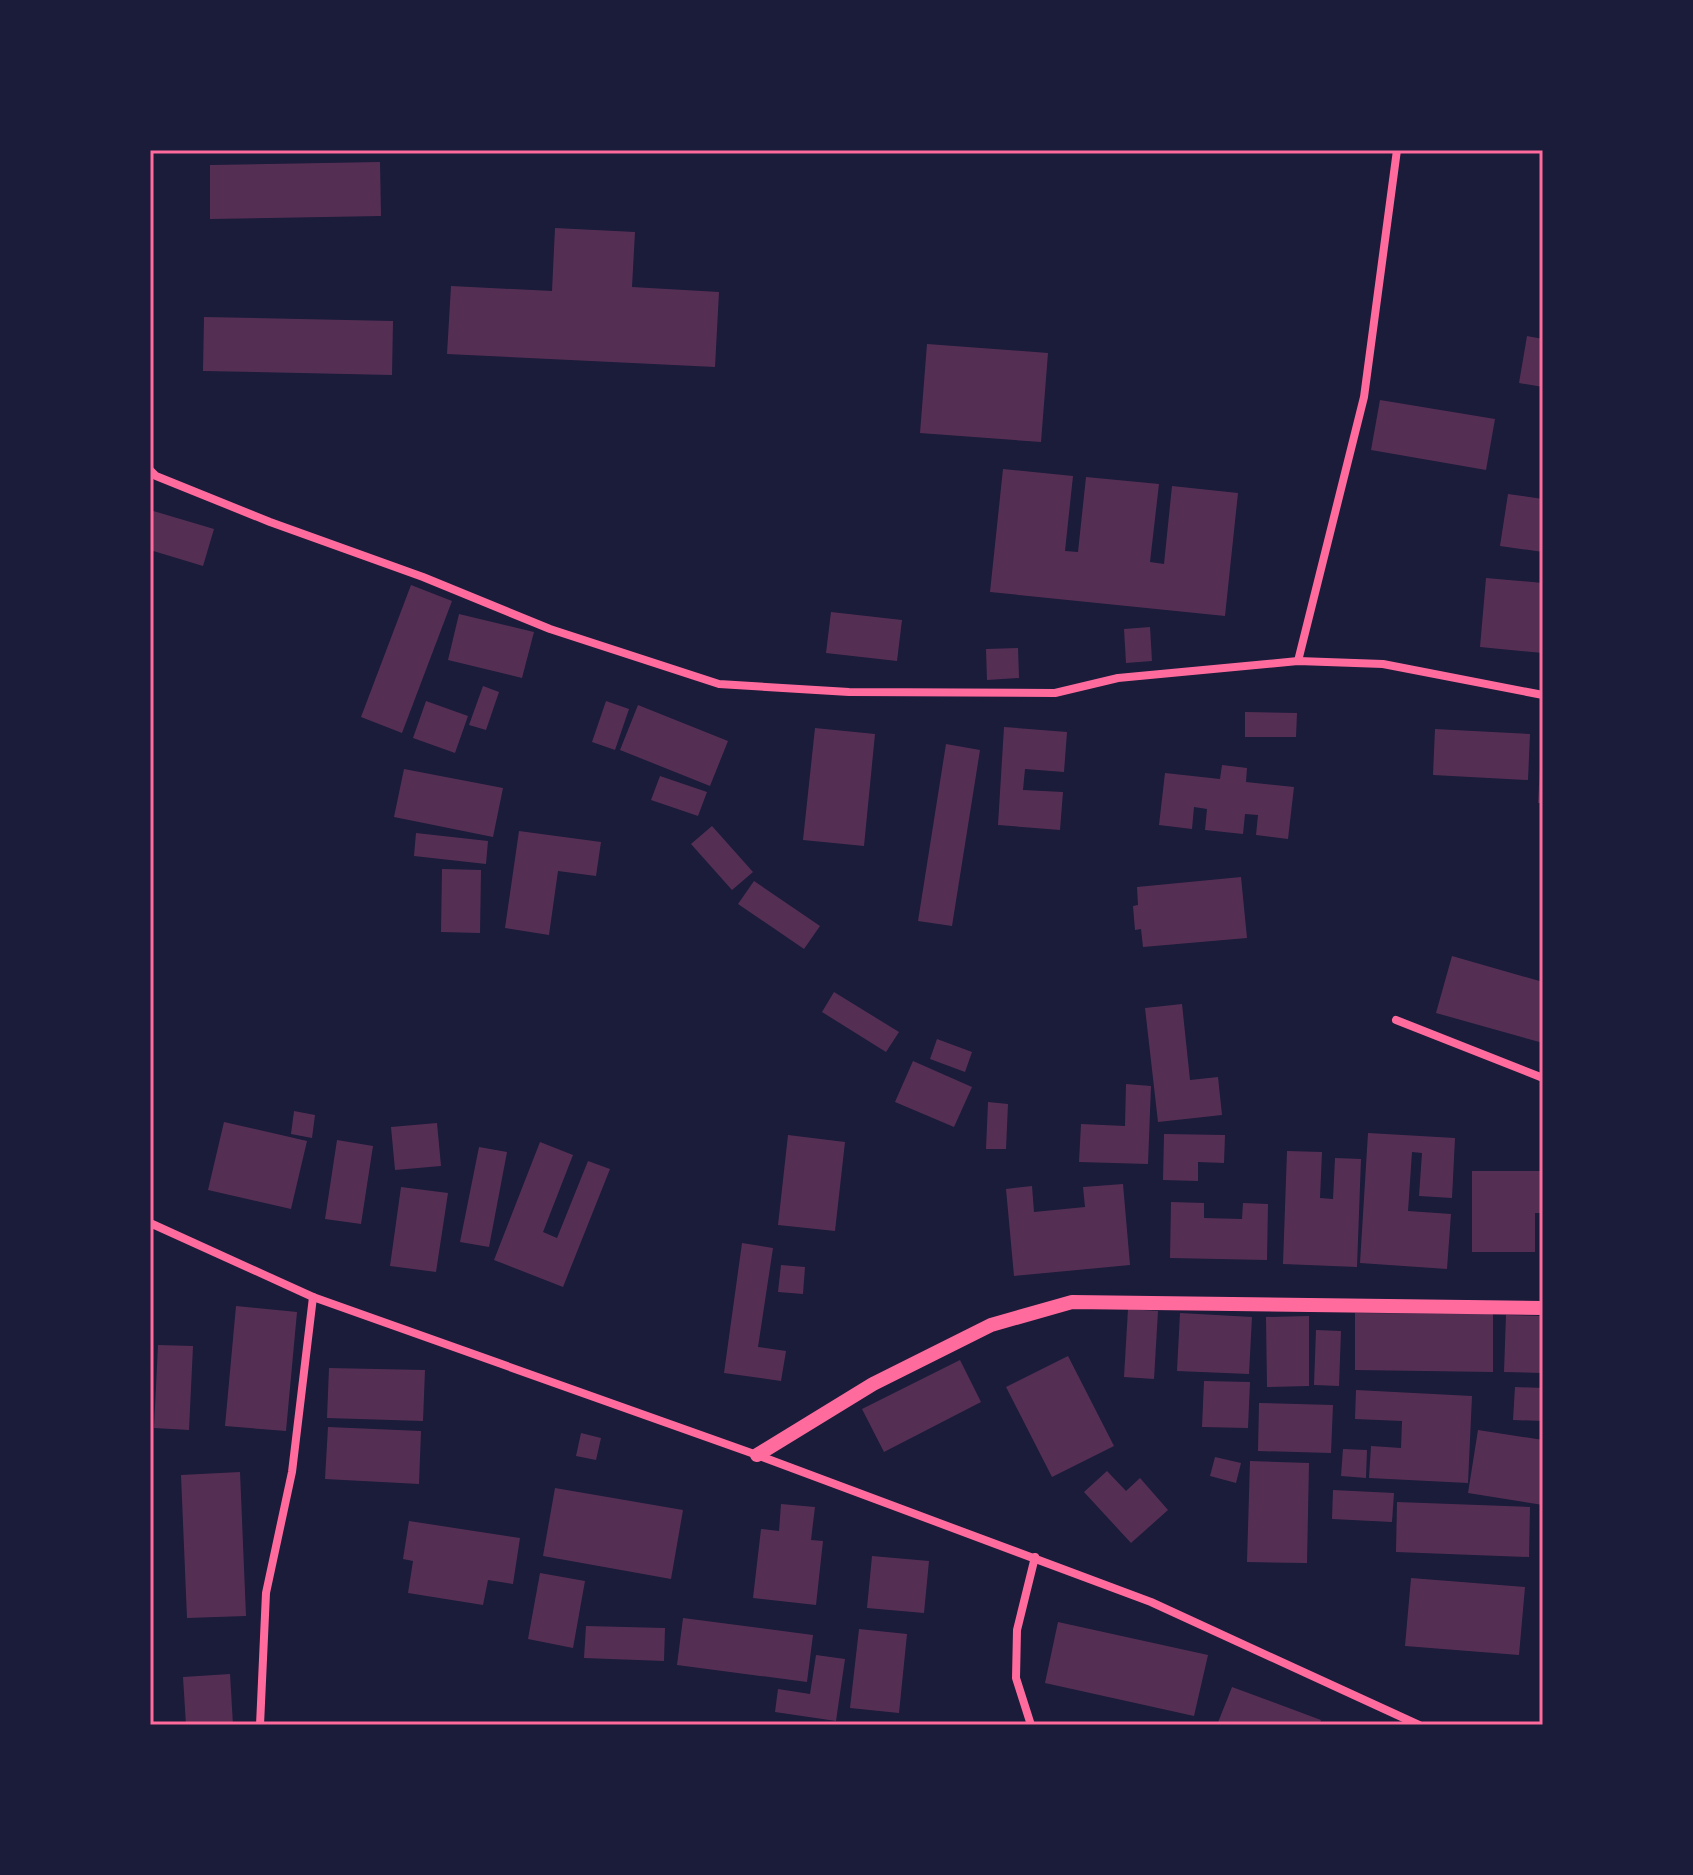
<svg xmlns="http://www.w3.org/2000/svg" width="1693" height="1875" font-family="'Varela Round',sans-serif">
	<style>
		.building { fill: #542f53 }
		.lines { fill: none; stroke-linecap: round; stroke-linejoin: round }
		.minor { stroke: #ff6b9d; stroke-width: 8 }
		.tertiary { stroke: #ff6b9d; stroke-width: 14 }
		.neatline { fill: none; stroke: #ff6b9d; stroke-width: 3 }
	</style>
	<rect width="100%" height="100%" fill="#1b1b3a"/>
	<!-- building -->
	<g class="building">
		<polygon points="380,162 381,216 210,219 210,165"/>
		<polygon points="555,228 635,232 632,287 719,292 715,367 447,354 451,286 552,291"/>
		<polygon points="204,317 393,321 392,375 203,371"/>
		<polygon points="1527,336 1543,339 1543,387 1519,383"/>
		<polygon points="927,344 1048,353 1041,442 920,433"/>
		<polygon points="1380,400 1495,419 1486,470 1371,450"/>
		<polygon points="1003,469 1073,476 1065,551 1078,552 1086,477 1159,484 1150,562 1164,564 1172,486 1238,493 1225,616 990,592"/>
		<polygon points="1508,494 1543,499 1543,552 1500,546"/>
		<polygon points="150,510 214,529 203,566 150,550"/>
		<polygon points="1486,578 1543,583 1543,653 1480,647"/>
		<polygon points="411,585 452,601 402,733 361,717"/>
		<polygon points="831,612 902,620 897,661 826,653"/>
		<polygon points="459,614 534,632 522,678 448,660"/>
		<polygon points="1150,627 1152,661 1126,663 1124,629"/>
		<polygon points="1018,648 1019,678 987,680 986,649"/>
		<polygon points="483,686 499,692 486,730 469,725"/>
		<polygon points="426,701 468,716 455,753 413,738"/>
		<polygon points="606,701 629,709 615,750 592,742"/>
		<polygon points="638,705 728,741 710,786 620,750"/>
		<polygon points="1245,712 1297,713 1296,737 1245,737"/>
		<polygon points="1004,727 1067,732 1064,772 1025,769 1023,790 1063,792 1060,830 998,825"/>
		<polygon points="815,728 875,734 864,846 803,840"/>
		<polygon points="1435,729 1530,734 1528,780 1433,775"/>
		<polygon points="946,744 980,750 952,926 918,921"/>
		<polygon points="1541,750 1543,750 1543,803 1538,803"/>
		<polygon points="1222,765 1247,768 1246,782 1294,787 1288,839 1256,835 1258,815 1245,814 1243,834 1205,830 1207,809 1194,807 1192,829 1159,825 1165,773 1220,779"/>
		<polygon points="404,769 503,788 493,837 394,817"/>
		<polygon points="660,776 707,792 698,816 651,800"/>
		<polygon points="712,826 753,872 732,890 691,844"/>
		<polygon points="519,831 601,842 596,876 558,871 549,935 505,928"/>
		<polygon points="416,833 488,841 486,864 414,856"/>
		<polygon points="442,869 481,870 480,933 441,932"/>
		<polygon points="1241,877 1247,938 1143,947 1141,929 1135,930 1133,906 1138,905 1137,887"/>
		<polygon points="754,881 820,926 804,949 738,904"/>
		<polygon points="1452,956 1543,982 1543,1043 1436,1013"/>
		<polygon points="834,992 899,1032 886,1052 822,1012"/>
		<polygon points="1182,1004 1190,1080 1218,1077 1222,1115 1158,1122 1145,1008"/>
		<polygon points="937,1039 972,1052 965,1072 930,1059"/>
		<polygon points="913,1061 972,1087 954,1127 895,1102"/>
		<polygon points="1126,1084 1151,1086 1148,1164 1079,1162 1081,1124 1125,1126"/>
		<polygon points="988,1102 1008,1104 1006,1149 986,1149"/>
		<polygon points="294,1111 315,1115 312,1138 291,1134"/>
		<polygon points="224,1122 307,1141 291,1209 208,1190"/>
		<polygon points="437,1123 441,1166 395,1170 391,1127"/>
		<polygon points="1368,1133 1455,1138 1452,1198 1419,1196 1422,1153 1412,1152 1408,1211 1451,1214 1447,1269 1360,1263"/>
		<polygon points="1164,1134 1225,1135 1224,1163 1198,1162 1198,1181 1163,1180"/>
		<polygon points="788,1135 845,1142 835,1231 778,1225"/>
		<polygon points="337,1140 373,1146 361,1224 325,1219"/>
		<polygon points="540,1142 573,1155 543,1232 557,1238 588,1161 610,1169 563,1287 494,1260"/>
		<polygon points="479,1147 507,1152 489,1247 460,1242"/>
		<polygon points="1287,1151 1322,1152 1320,1198 1333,1199 1335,1158 1361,1159 1357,1267 1283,1264"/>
		<polygon points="1472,1171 1540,1171 1540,1213 1535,1213 1535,1252 1472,1252"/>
		<polygon points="1123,1184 1130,1265 1014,1276 1006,1189 1032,1186 1034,1212 1085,1207 1083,1187"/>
		<polygon points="401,1187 448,1193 436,1272 390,1266"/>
		<polygon points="1171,1202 1204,1203 1204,1218 1242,1219 1243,1203 1268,1204 1267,1260 1170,1258"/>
		<polygon points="742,1243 773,1248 758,1347 786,1351 781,1381 724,1373"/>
		<polygon points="781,1265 805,1267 803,1294 778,1292"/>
		<polygon points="236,1306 297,1312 286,1431 225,1426"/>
		<polygon points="1128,1309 1158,1311 1154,1379 1124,1377"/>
		<polygon points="1180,1313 1252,1317 1249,1374 1177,1371"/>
		<polygon points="1355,1313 1493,1314 1493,1372 1355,1370"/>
		<polygon points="1506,1315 1543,1316 1543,1373 1504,1372"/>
		<polygon points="1309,1316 1309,1386 1267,1387 1266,1317"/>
		<polygon points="1316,1330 1341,1331 1339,1386 1314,1385"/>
		<polygon points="158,1345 193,1346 189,1430 154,1428"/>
		<polygon points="1068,1356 1114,1446 1052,1477 1006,1387"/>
		<polygon points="960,1360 981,1402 884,1452 862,1409"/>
		<polygon points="329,1368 425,1370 423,1421 327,1418"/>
		<polygon points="1204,1381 1250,1382 1248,1428 1202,1427"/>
		<polygon points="1515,1387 1543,1388 1543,1421 1513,1420"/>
		<polygon points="1356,1390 1472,1396 1468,1483 1369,1478 1371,1446 1401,1448 1402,1421 1355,1419"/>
		<polygon points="1259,1403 1333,1405 1331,1453 1258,1451"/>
		<polygon points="328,1427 421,1431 419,1484 325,1479"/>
		<polygon points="1478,1430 1543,1440 1543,1505 1468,1493"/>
		<polygon points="581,1433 601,1438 596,1460 576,1456"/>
		<polygon points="1343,1449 1367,1450 1366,1478 1341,1476"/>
		<polygon points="1215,1457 1241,1463 1236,1483 1210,1476"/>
		<polygon points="1250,1461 1309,1463 1307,1563 1247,1562"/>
		<polygon points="1107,1471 1126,1491 1140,1478 1168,1510 1131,1543 1084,1492"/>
		<polygon points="240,1472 246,1616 187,1618 181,1475"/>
		<polygon points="555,1488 683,1510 671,1579 543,1556"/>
		<polygon points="1333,1490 1394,1493 1392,1522 1332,1519"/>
		<polygon points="1397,1502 1530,1507 1529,1557 1396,1552"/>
		<polygon points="781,1504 815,1507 811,1540 823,1541 816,1605 753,1598 761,1529 779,1531"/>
		<polygon points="409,1521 520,1538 513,1584 488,1580 483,1605 408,1593 413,1561 403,1559"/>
		<polygon points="872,1556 929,1561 924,1613 867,1608"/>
		<polygon points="540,1573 585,1581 573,1648 528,1639"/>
		<polygon points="1411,1578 1525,1587 1519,1655 1405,1646"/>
		<polygon points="683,1618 813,1635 807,1682 677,1665"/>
		<polygon points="1058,1622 1208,1655 1194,1716 1045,1683"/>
		<polygon points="586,1626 665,1628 664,1661 584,1658"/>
		<polygon points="859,1629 907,1634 899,1713 850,1708"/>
		<polygon points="816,1655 845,1659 836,1721 775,1712 778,1689 810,1694"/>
		<polygon points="230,1674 233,1725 186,1725 183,1677"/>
		<polygon points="1232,1687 1321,1720 1319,1725 1217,1725"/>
	</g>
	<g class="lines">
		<!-- minor -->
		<g class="minor">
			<polyline points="150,470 156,476 270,522 423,577 550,629 719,684 849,692 1055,693 1118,678 1298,661 1383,664 1543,695"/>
			<polyline points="1298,661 1364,397 1397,150"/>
			<polyline points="1396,1020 1543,1078"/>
			<polyline points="150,1223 313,1297 757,1455 1151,1602 1419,1725"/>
			<polyline points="260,1725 266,1593 292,1472 313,1297"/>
			<polyline points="1031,1725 1016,1678 1017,1630 1035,1557"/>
		</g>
		<!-- tertiary -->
		<polyline class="tertiary" points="757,1455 873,1384 991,1325 1072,1302 1543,1308"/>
	</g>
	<!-- border -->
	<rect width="1693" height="1875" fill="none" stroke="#1b1b3a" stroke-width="304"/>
	<rect x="152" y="152" width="1389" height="1571" class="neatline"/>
</svg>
